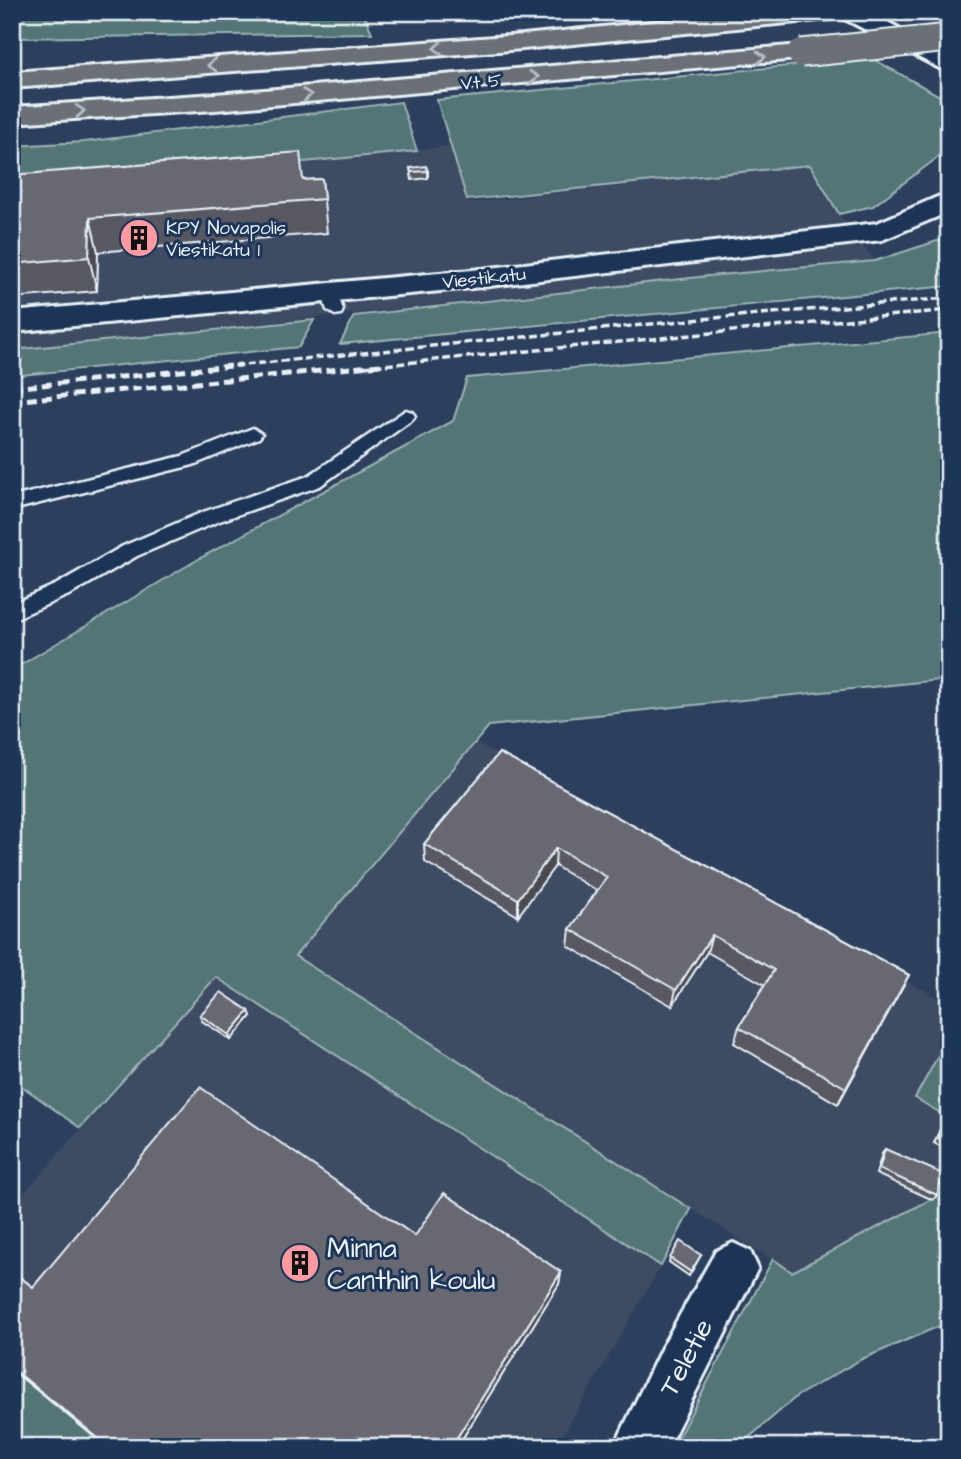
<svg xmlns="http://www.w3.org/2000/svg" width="961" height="1459" font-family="'Architects Daughter',sans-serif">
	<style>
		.built { fill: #3e4b63 }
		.green { fill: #527576; stroke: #9db3b7; stroke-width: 2 }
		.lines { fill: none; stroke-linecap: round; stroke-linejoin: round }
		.lane-casing { stroke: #e8f1f8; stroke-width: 5 }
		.street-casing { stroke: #e8f1f8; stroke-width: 6 }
		.secondary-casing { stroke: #e8f1f8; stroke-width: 6 }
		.highway-casing { stroke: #e8f1f8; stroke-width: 6 }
		.lane { fill: #1d3557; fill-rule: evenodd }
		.street { fill: #1d3557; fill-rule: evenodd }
		.secondary { fill: #1d3557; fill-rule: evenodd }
		.highway { fill: #6a7074; fill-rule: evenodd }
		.rail-far1 { stroke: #e8f1f8; stroke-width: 3.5; stroke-dasharray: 8 3.5; stroke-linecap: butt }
		.rail { stroke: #e8f1f8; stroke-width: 5; stroke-dasharray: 10 5; stroke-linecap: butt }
		.highway-bridge-casing { stroke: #e8f1f8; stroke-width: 31; stroke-linecap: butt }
		.highway-bridge { stroke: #6a7074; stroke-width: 27 }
		.wall { fill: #595962; stroke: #e8f1f8; stroke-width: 2 }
		.shaded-wall { fill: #494950; stroke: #e8f1f8; stroke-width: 2 }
		.building { fill: #686872; stroke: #e8f1f8; stroke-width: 2 }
		.oneway { stroke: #b6bdc3 }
		.labels { text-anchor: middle; stroke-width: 6; stroke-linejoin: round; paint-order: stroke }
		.far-street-label { font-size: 19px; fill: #e8f1f8; stroke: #1d3557 }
		.far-poi-label { font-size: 19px; fill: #e8f1f8; stroke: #1d3557; text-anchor: start }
		.near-poi-label { font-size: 28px; fill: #e8f1f8; stroke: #1d3557; text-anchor: start }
		.near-street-label { font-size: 28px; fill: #e8f1f8; stroke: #1d3557 }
	</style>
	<rect width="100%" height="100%" fill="#2c3f5c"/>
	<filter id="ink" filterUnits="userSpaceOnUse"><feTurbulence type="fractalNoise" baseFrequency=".0143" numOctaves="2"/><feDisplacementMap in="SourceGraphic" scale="14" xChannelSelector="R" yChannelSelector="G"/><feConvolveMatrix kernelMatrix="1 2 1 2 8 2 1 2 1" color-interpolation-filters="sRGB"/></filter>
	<g filter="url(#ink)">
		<!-- built -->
		<g class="built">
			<polygon points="451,146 468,203 810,165 839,214 875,261 708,276 12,350 12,190"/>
			<polygon points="476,743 949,1004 949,1036 916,1098 949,1118 949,1190 791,1272 295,957"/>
			<polygon points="215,976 661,1266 556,1447 12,1447 12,1207"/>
		</g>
		<!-- green -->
		<g class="green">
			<polygon points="12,12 363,12 372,33 12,38"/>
			<polygon points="871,58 949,101 949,149 873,206 839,214 810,165 467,200 437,100"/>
			<polygon points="401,102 417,151 12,190 12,146 84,142"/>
			<polygon points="937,241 949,241 949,286 340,344 354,316 708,276 875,261"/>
			<polygon points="314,320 299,347 12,376 12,350"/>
			<polygon points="949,333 949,679 489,726 295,956 691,1209 661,1266 216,977 80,1128 12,1079 12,670 202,557 453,421 467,378"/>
			<polygon points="949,1036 949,1118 915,1098"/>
			<polygon points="949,1190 949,1322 862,1359 797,1396 738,1447 673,1447 773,1259 792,1272"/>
			<polygon points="12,1370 106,1447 12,1447"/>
		</g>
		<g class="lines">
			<!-- lane casing -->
			<g class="lane-casing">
				<g id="lane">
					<polygon points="329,287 337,292 343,310 341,314 335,315 327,310 321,292"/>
					<polygon points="406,410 412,412 415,416 412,420 320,486 217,522 137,556 71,594 12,620 12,604 57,584 123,546 203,512 308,476"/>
					<polygon points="253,428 262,434 259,438 193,465 12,510 12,497 182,456"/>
				</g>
			</g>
			<!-- street casing -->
			<g class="street-casing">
				<g id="street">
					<polygon points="949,192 949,212 882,240 472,288 12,332 12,312 472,270 877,223"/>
					<polygon points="733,1243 750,1251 758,1268 668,1447 614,1447 661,1349 716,1251"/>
				</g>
			</g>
			<!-- secondary casing -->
			<g class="secondary-casing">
				<polygon id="secondary" points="838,12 869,12 949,55 949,73 841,17"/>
			</g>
			<!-- highway casing -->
			<g class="highway-casing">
				<g id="highway">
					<polygon points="751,12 841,12 838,17 829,19 523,49 12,88 12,72 523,35"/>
					<polygon points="801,45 810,48 814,53 810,58 215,110 12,123 12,107 215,94"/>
				</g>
			</g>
			<!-- lane -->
			<use href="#lane" class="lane"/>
			<!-- street -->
			<use href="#street" class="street"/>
			<!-- secondary -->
			<use href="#secondary" class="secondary"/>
			<!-- highway -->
			<use href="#highway" class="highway"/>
			<!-- rail-far1 -->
			<g class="rail-far1">
				<polyline points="223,367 702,319 949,298"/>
				<polyline points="363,367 949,310"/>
			</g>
			<!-- rail -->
			<g class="rail">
				<polyline points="12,388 241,365"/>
				<polyline points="12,401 381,365"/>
			</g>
			<!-- highway-bridge casing -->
			<g class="highway-bridge-casing">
				<polyline id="highway-bridge" points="801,53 949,38"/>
			</g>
			<!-- highway-bridge -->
			<use href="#highway-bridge" class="highway-bridge"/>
		</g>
		<!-- wall -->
		<g class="wall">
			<polygon points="410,168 428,171 428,178 412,180"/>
			<polygon points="12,175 303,180 322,179 327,233 98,252 97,291 12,298"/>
			<polygon points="499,753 909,975 838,1104 734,1043 739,1027 765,985 707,952 672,1006 568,946 570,929 597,891 555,866 518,916 425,862 424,844"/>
			<polygon points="249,1011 251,1016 231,1040 202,1021 200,1015"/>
			<polygon points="943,1123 949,1126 949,1151 934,1143 940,1129"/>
			<polygon points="885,1149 937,1195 933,1200 876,1174 882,1154"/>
			<polygon points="415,1236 561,1272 559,1284 457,1447 107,1447 12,1370 12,1271 33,1287"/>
			<polygon points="701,1255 689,1276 669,1262 670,1258"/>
		</g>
		<!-- shaded-wall -->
		<g class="shaded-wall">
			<polygon points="90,218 98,252 97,291 89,257"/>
			<polygon points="556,848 555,866 518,916 518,899"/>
			<polygon points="712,935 707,952 672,1006 676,990"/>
			<polygon points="909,975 900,991 838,1104 846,1088"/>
			<polygon points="249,1011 251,1016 231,1040 229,1035"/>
			<polygon points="561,1272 559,1284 457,1447 451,1447"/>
		</g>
		<!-- building -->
		<g class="building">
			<polygon points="300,152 303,180 322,179 324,199 90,218 89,257 12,264 12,175"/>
			<polygon points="426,166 428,171 411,172 410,168"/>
			<polygon points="499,753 909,975 846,1088 739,1027 774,970 712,935 676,990 570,929 607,877 556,848 518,899 424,844"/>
			<polygon points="221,992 249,1011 229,1035 200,1015"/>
			<polygon points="200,1087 415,1236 444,1193 561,1272 451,1447 109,1447 12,1368 12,1271 33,1287"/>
			<polygon points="943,1123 949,1126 949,1144 938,1138"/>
			<polygon points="885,1149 943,1174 937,1195 879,1169"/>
			<polygon points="680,1241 701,1255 691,1272 670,1258"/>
		</g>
		<!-- one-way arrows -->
		<defs><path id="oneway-chevron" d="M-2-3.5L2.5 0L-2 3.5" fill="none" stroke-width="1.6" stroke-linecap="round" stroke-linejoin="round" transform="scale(1.75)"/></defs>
		<g class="oneway">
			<use href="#oneway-chevron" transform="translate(438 48) rotate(176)"/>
			<use href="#oneway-chevron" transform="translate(761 57) rotate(-5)"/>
			<use href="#oneway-chevron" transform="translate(212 65) rotate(176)"/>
			<use href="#oneway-chevron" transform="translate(534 77) rotate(-5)"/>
			<use href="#oneway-chevron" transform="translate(307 95) rotate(-5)"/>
			<use href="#oneway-chevron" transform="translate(80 111) rotate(-4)"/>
		</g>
	</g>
	<!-- icons -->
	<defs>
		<g id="building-disc" transform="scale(2.0125)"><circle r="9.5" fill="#ff9aa2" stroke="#1d3557"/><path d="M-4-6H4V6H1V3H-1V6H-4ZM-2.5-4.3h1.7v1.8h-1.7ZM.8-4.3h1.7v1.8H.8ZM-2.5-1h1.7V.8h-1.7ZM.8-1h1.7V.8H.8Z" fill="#111"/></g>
	</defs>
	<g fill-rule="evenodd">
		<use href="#building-disc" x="139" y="238"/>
		<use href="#building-disc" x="300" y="1263"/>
	</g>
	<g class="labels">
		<!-- far-street labels -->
		<g class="far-street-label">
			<text transform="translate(481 81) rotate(-5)" y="7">Vt 5</text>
			<text transform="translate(484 277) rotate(-6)" y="7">Viestikatu</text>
		</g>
		<!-- far-poi labels -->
		<g class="far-poi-label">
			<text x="166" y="234">KPY Novapolis<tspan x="166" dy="22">Viestikatu 1</tspan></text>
		</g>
		<!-- near-poi labels -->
		<g class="near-poi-label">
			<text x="327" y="1257">Minna<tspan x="327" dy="32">Canthin koulu</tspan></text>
		</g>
		<!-- near-street labels -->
		<g class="near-street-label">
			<text transform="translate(685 1357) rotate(-62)" y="10">Teletie</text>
		</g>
	</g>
	<!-- margin -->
	<rect width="961" height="1459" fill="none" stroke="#1d3557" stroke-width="42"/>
	<rect x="21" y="21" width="919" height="1417" fill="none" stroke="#e8f1f8" stroke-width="2.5" filter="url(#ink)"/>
</svg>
